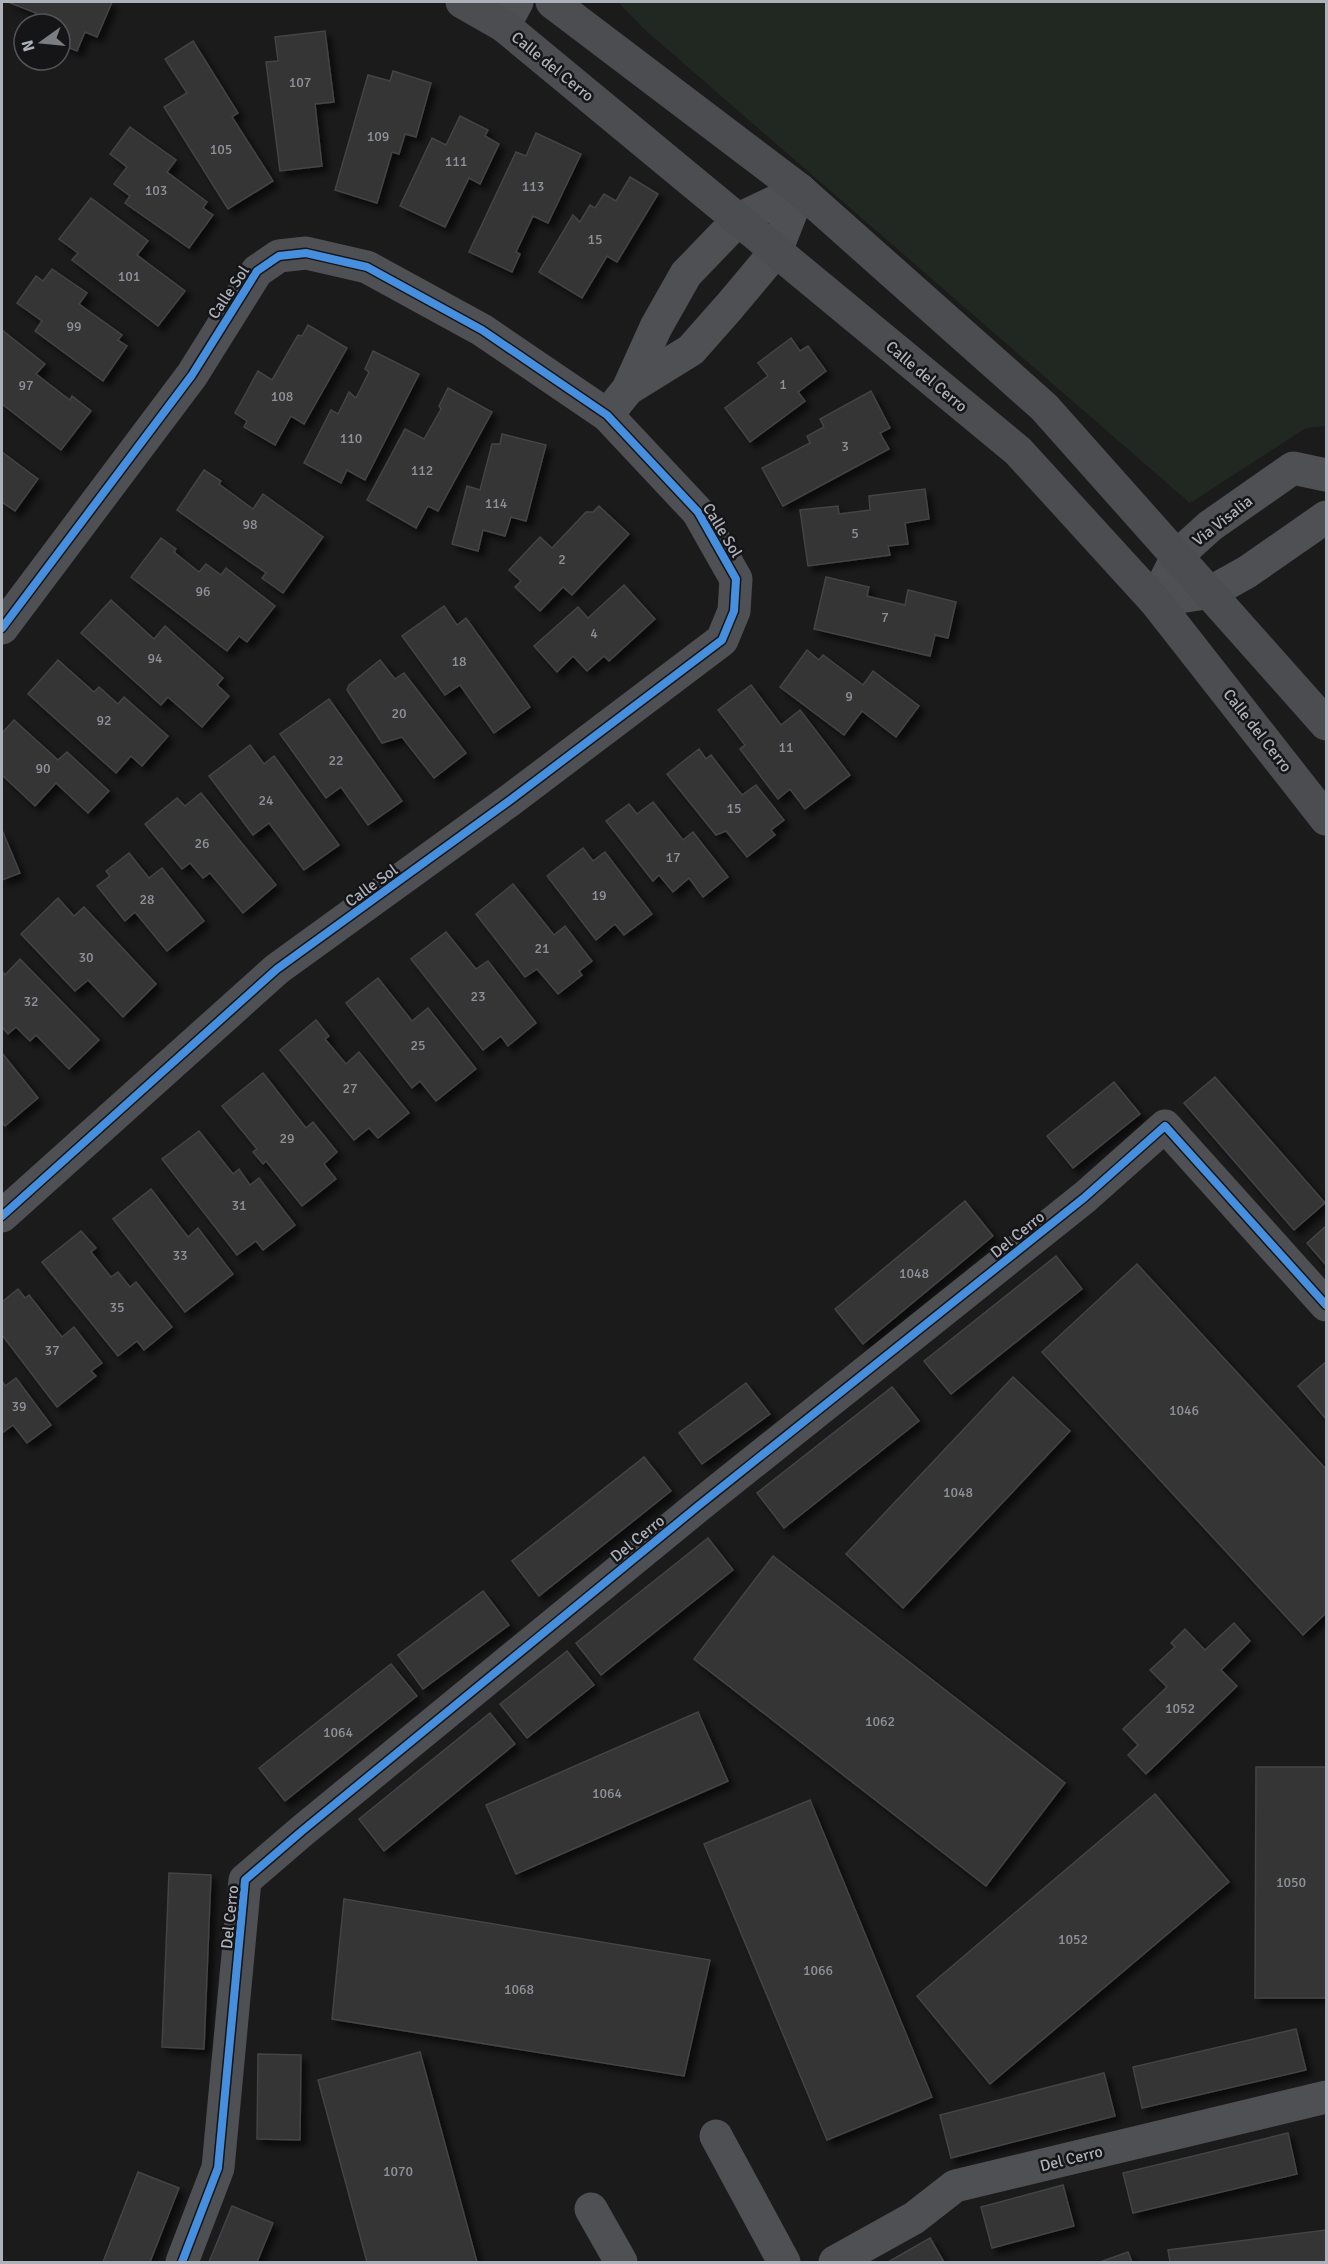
<svg xmlns="http://www.w3.org/2000/svg" width="1328" height="2264" font-family="Signika,sans-serif">
	<style>
		.green { fill: #212821 }
		.building { fill: #343435; stroke: #434447; stroke-width: 1.5; filter: url(#shadow) }
		.lines { fill: none; stroke-linecap: round; stroke-linejoin: round }
		.minor { stroke: #4f5054; stroke-width: 33 }
		.major { stroke: #4c4d50; stroke-width: 33 }
		.cycleway-casing { stroke: #151517; stroke-width: 11 }
		.cycleway { stroke: #468fdf; stroke-width: 8 }
		.labels { text-anchor: middle; stroke-width: 5; stroke-linejoin: round; paint-order: stroke }
		.number-label { font-size: 14px; fill: #8f9299 }
		.street-label { font-size: 16px; fill: #adb2ba; stroke: #151517 }
	</style>
	<defs>
		<filter id="shadow"><feDropShadow dx="5.5" dy="5.5" stdDeviation="3" flood-color="#0009"/></filter>
	</defs>
	<rect width="100%" height="100%" fill="#1b1b1b"/>
	<!-- green -->
	<polygon class="green" points="618,2 1326,2 1326,426 1306,428 1190,503 644,29"/>
	<!-- building -->
	<g class="building">
		<polygon points="8,2 112,2 97,37 85,32 77,51 60,44 60,24 38,24 32,22 36,13"/>
		<polygon points="325,31 334,102 315,104 322,166 280,171 266,62 278,61 275,37"/>
		<polygon points="193,41 238,113 232,117 273,181 228,209 164,107 187,93 165,59"/>
		<polygon points="393,71 431,83 416,137 405,134 399,154 392,152 377,203 335,190 368,75 390,81"/>
		<polygon points="460,116 488,130 485,136 499,144 480,184 469,178 445,227 400,206 432,138 446,145"/>
		<polygon points="130,127 176,160 167,172 207,202 203,208 213,215 189,248 125,203 130,196 114,184 127,167 110,154"/>
		<polygon points="536,133 581,154 548,223 533,216 516,252 520,254 512,272 469,252 516,152 526,156"/>
		<polygon points="630,177 658,194 617,262 607,256 582,298 539,272 573,215 580,222 590,205 595,208 604,194 616,201"/>
		<polygon points="91,198 148,241 137,255 185,291 158,326 72,260 78,253 59,239"/>
		<polygon points="52,269 87,293 79,304 122,335 118,340 127,346 103,381 35,331 42,321 17,303 36,276 43,281"/>
		<polygon points="308,325 347,348 304,424 291,416 275,445 244,427 247,421 235,413 258,371 272,380 298,335 302,336"/>
		<polygon points="2,330 45,364 36,374 70,400 72,396 91,411 61,450 2,404"/>
		<polygon points="791,338 800,351 808,346 826,371 798,392 805,401 750,442 725,408 768,376 758,363"/>
		<polygon points="373,351 419,374 365,480 347,470 341,483 304,463 331,410 338,414 349,392 356,398 369,372 365,369"/>
		<polygon points="448,388 492,412 438,511 428,506 416,528 367,500 405,429 424,439 441,409 439,406"/>
		<polygon points="871,391 890,428 880,433 889,449 783,506 762,468 810,443 807,436 824,427 820,419"/>
		<polygon points="502,434 546,445 526,521 511,517 505,536 483,530 478,551 452,544 467,486 480,490 492,444 500,444"/>
		<polygon points="2,452 38,479 15,511 2,502"/>
		<polygon points="204,470 221,481 219,484 253,509 263,494 323,537 283,593 262,578 266,573 177,510"/>
		<polygon points="925,489 929,519 905,523 908,544 888,546 890,555 808,566 800,510 838,506 839,514 870,510 869,496"/>
		<polygon points="599,506 629,534 572,595 563,587 540,611 515,587 521,581 509,570 540,537 552,548 586,512 593,512"/>
		<polygon points="161,538 176,549 174,552 199,572 206,564 221,575 226,568 275,606 247,642 239,636 227,651 131,577"/>
		<polygon points="826,577 869,587 867,596 905,605 908,590 956,602 948,638 935,635 930,656 814,629"/>
		<polygon points="624,585 655,619 609,661 604,656 587,671 573,656 557,672 534,646 578,607 588,618"/>
		<polygon points="111,600 154,639 165,626 223,678 217,685 229,696 202,727 168,697 161,705 81,633"/>
		<polygon points="444,606 457,625 466,618 530,707 494,733 460,685 445,695 402,636"/>
		<polygon points="807,650 819,660 823,655 863,685 873,671 919,706 896,737 862,711 844,735 780,687"/>
		<polygon points="58,660 94,692 99,687 118,704 124,697 168,736 142,766 131,756 116,773 28,694"/>
		<polygon points="380,660 395,679 404,673 466,753 434,778 402,737 382,743 347,690 349,685"/>
		<polygon points="751,685 781,725 800,710 850,775 805,809 790,789 778,799 740,749 745,745 718,710"/>
		<polygon points="329,699 402,801 368,825 341,787 326,798 280,734"/>
		<polygon points="14,720 58,760 67,752 109,791 88,813 56,783 35,806 2,775 2,733"/>
		<polygon points="250,745 264,764 274,756 339,845 304,870 269,823 253,835 209,776"/>
		<polygon points="699,749 706,759 711,755 742,795 756,785 784,820 771,830 775,835 747,857 726,831 716,835 667,774"/>
		<polygon points="201,793 276,885 243,913 210,873 203,878 190,863 182,869 145,824 177,798 185,806"/>
		<polygon points="653,802 683,840 693,832 728,877 703,897 689,878 673,892 659,875 653,881 606,821 629,804 637,814"/>
		<polygon points="2,830 20,873 2,880"/>
		<polygon points="583,848 593,861 605,852 652,914 624,935 615,924 596,940 547,876"/>
		<polygon points="129,853 149,878 162,868 204,921 167,951 135,912 125,921 97,886 110,876 106,871"/>
		<polygon points="513,884 554,935 565,926 592,961 579,971 582,975 558,994 537,969 525,977 476,914"/>
		<polygon points="58,898 74,916 84,907 156,984 123,1017 88,980 75,991 21,934"/>
		<polygon points="446,932 476,969 488,961 536,1023 508,1046 501,1036 483,1050 411,959"/>
		<polygon points="20,959 99,1040 69,1069 36,1035 30,1041 16,1027 8,1034 2,1027 2,971 5,975"/>
		<polygon points="378,978 412,1021 428,1008 476,1069 436,1101 420,1081 412,1088 346,1003"/>
		<polygon points="316,1020 329,1036 325,1039 346,1064 359,1052 409,1113 378,1138 369,1128 354,1140 280,1050"/>
		<polygon points="2,1053 38,1098 5,1126 2,1122"/>
		<polygon points="263,1073 306,1128 313,1122 337,1152 324,1164 336,1179 302,1206 266,1161 263,1164 253,1152 257,1149 222,1106"/>
		<polygon points="1215,1077 1325,1203 1294,1230 1184,1103"/>
		<polygon points="1114,1082 1140,1114 1073,1168 1047,1136"/>
		<polygon points="199,1131 233,1174 239,1169 250,1185 259,1178 295,1225 263,1250 256,1241 237,1255 162,1159"/>
		<polygon points="151,1189 188,1237 198,1228 233,1274 185,1312 113,1219"/>
		<polygon points="965,1201 993,1236 863,1344 835,1309"/>
		<polygon points="1326,1226 1326,1265 1307,1243"/>
		<polygon points="81,1231 96,1248 91,1252 111,1277 118,1272 130,1287 136,1282 172,1327 144,1350 137,1341 118,1356 42,1262"/>
		<polygon points="1056,1256 1082,1289 951,1394 924,1361"/>
		<polygon points="1137,1264 1326,1469 1326,1613 1303,1635 1042,1352"/>
		<polygon points="18,1289 25,1298 29,1295 62,1337 74,1327 102,1363 91,1371 96,1376 57,1407 2,1335 2,1302"/>
		<polygon points="1326,1362 1326,1419 1298,1386"/>
		<polygon points="1013,1377 1070,1431 903,1608 846,1554"/>
		<polygon points="16,1378 51,1425 27,1443 13,1425 2,1433 2,1381 5,1386"/>
		<polygon points="746,1383 770,1414 702,1464 679,1433"/>
		<polygon points="892,1387 919,1421 784,1528 757,1493"/>
		<polygon points="644,1457 671,1491 539,1596 512,1561"/>
		<polygon points="708,1538 733,1570 601,1675 576,1643"/>
		<polygon points="773,1556 1065,1783 986,1886 694,1659"/>
		<polygon points="483,1591 509,1625 423,1689 398,1655"/>
		<polygon points="1234,1623 1250,1641 1221,1670 1237,1686 1146,1774 1128,1755 1138,1745 1123,1729 1167,1687 1150,1670 1175,1647 1171,1643 1185,1629 1205,1650"/>
		<polygon points="567,1651 594,1685 527,1738 500,1704"/>
		<polygon points="391,1664 417,1696 285,1801 259,1768"/>
		<polygon points="698,1712 728,1781 516,1874 486,1805"/>
		<polygon points="490,1713 515,1744 384,1851 359,1819"/>
		<polygon points="1256,1767 1326,1767 1326,1998 1255,1998"/>
		<polygon points="1155,1794 1229,1882 990,2084 917,1996"/>
		<polygon points="810,1800 932,2097 827,2140 704,1844"/>
		<polygon points="169,1873 211,1875 204,2049 162,2047"/>
		<polygon points="344,1899 710,1960 684,2076 332,2019"/>
		<polygon points="1296,2029 1306,2070 1142,2108 1133,2067"/>
		<polygon points="420,2052 477,2262 367,2262 318,2080"/>
		<polygon points="258,2054 301,2055 300,2140 257,2139"/>
		<polygon points="1104,2073 1115,2116 951,2158 940,2115"/>
		<polygon points="1288,2133 1297,2174 1133,2213 1123,2173"/>
		<polygon points="138,2172 179,2188 150,2262 103,2262"/>
		<polygon points="1063,2185 1074,2226 992,2248 981,2207"/>
		<polygon points="232,2206 273,2223 257,2262 209,2262"/>
		<polygon points="1326,2230 1326,2262 1170,2262 1168,2250"/>
		<polygon points="930,2238 944,2262 888,2262"/>
		<polygon points="1128,2252 1132,2262 1100,2262"/>
	</g>
	<g class="lines">
		<!-- minor -->
		<g class="minor">
			<polyline points="504,26 517,2"/>
			<polyline points="628,389 691,350 729,307 776,251 800,190"/>
			<polyline points="607,415 628,389 656,327 686,274 739,219 800,190"/>
			<polyline points="1155,601 1178,555 1210,526 1293,468 1326,475"/>
			<polyline points="1155,601 1211,592 1247,572 1326,517"/>
			<polyline points="2,628 192,375 257,271 279,256 306,253 367,267 482,330 607,415 698,512 736,579 734,611 722,640 509,801 277,969 2,1216"/>
			<polyline points="716,2136 784,2262"/>
			<polyline points="591,2209 621,2262"/>
			<polyline points="182,2262 218,2168 245,1880 302,1831 697,1507 1085,1197 1165,1126 1326,1305"/>
			<polyline points="835,2262 914,2218 955,2186 1326,2097"/>
		</g>
		<!-- major -->
		<g class="major">
			<polyline points="462,2 504,26 1018,451 1155,601 1326,819"/>
			<polyline points="552,2 800,190 1044,407 1326,724"/>
		</g>
		<!-- cycleway casing -->
		<g class="cycleway-casing">
			<g id="cycleway">
				<polyline points="2,628 192,375 257,271 279,256 306,253 367,267 482,330 607,415 698,512 736,579 734,611 722,640 509,801 277,969 2,1216"/>
				<polyline points="182,2262 218,2168 245,1880 302,1831 697,1507 1085,1197 1165,1126 1326,1305"/>
			</g>
		</g>
		<!-- cycleway -->
		<use href="#cycleway" class="cycleway"/>
	</g>
	<g class="labels">
		<!-- number labels -->
		<g class="number-label">
			<text x="300" y="87">107</text>
			<text x="378" y="141">109</text>
			<text x="221" y="154">105</text>
			<text x="456" y="166">111</text>
			<text x="533" y="191">113</text>
			<text x="156" y="195">103</text>
			<text x="595" y="244">15</text>
			<text x="129" y="281">101</text>
			<text x="74" y="331">99</text>
			<text x="783" y="389">1</text>
			<text x="26" y="390">97</text>
			<text x="282" y="401">108</text>
			<text x="351" y="443">110</text>
			<text x="845" y="451">3</text>
			<text x="422" y="475">112</text>
			<text x="496" y="508">114</text>
			<text x="250" y="529">98</text>
			<text x="855" y="538">5</text>
			<text x="562" y="564">2</text>
			<text x="203" y="596">96</text>
			<text x="885" y="622">7</text>
			<text x="594" y="638">4</text>
			<text x="155" y="663">94</text>
			<text x="459" y="666">18</text>
			<text x="849" y="701">9</text>
			<text x="399" y="718">20</text>
			<text x="104" y="725">92</text>
			<text x="786" y="752">11</text>
			<text x="336" y="765">22</text>
			<text x="43" y="773">90</text>
			<text x="266" y="805">24</text>
			<text x="734" y="813">15</text>
			<text x="202" y="848">26</text>
			<text x="673" y="862">17</text>
			<text x="599" y="900">19</text>
			<text x="147" y="904">28</text>
			<text x="542" y="953">21</text>
			<text x="86" y="962">30</text>
			<text x="478" y="1001">23</text>
			<text x="31" y="1006">32</text>
			<text x="418" y="1050">25</text>
			<text x="350" y="1093">27</text>
			<text x="287" y="1143">29</text>
			<text x="239" y="1210">31</text>
			<text x="180" y="1260">33</text>
			<text x="914" y="1278">1048</text>
			<text x="117" y="1312">35</text>
			<text x="52" y="1355">37</text>
			<text x="19" y="1411">39</text>
			<text x="1184" y="1415">1046</text>
			<text x="958" y="1497">1048</text>
			<text x="1180" y="1713">1052</text>
			<text x="880" y="1726">1062</text>
			<text x="338" y="1737">1064</text>
			<text x="607" y="1798">1064</text>
			<text x="1291" y="1887">1050</text>
			<text x="1073" y="1944">1052</text>
			<text x="818" y="1975">1066</text>
			<text x="519" y="1994">1068</text>
			<text x="398" y="2176">1070</text>
		</g>
		<!-- street labels -->
		<g class="street-label">
			<text transform="translate(553 66) rotate(39)" y="6">Calle del Cerro</text>
			<text transform="translate(228 292) rotate(-56)" y="6">Calle Sol</text>
			<text transform="translate(927 376) rotate(40)" y="6">Calle del Cerro</text>
			<text transform="translate(1222 520) rotate(-38)" y="6">Via Visalia</text>
			<text transform="translate(723 530) rotate(59)" y="6">Calle Sol</text>
			<text transform="translate(1258 730) rotate(52)" y="6">Calle del Cerro</text>
			<text transform="translate(371 885) rotate(-36)" y="6">Calle Sol</text>
			<text transform="translate(1017 1234) rotate(-39)" y="6">Del Cerro</text>
			<text transform="translate(637 1538) rotate(-39)" y="6">Del Cerro</text>
			<text transform="translate(229 1917) rotate(-84)" y="6">Del Cerro</text>
			<text transform="translate(1071 2158) rotate(-14)" y="6">Del Cerro</text>
		</g>
	</g>
	<!-- border -->
	<rect width="1328" height="2264" fill="none" stroke="#adb2ba" stroke-width="6"/>
	<!-- north arrow -->
	<g transform="translate(42 42) rotate(255)"><circle r="28" fill="#151517" stroke="#525458" stroke-width="1.5"/>
	<path d="M0-4.5L10 22L0 15L-10 22Z" fill="#7a7d82"/>
	<text y="-9" font-size="16" font-weight="bold" text-anchor="middle" fill="#adb2ba">N</text>
	</g>
</svg>
